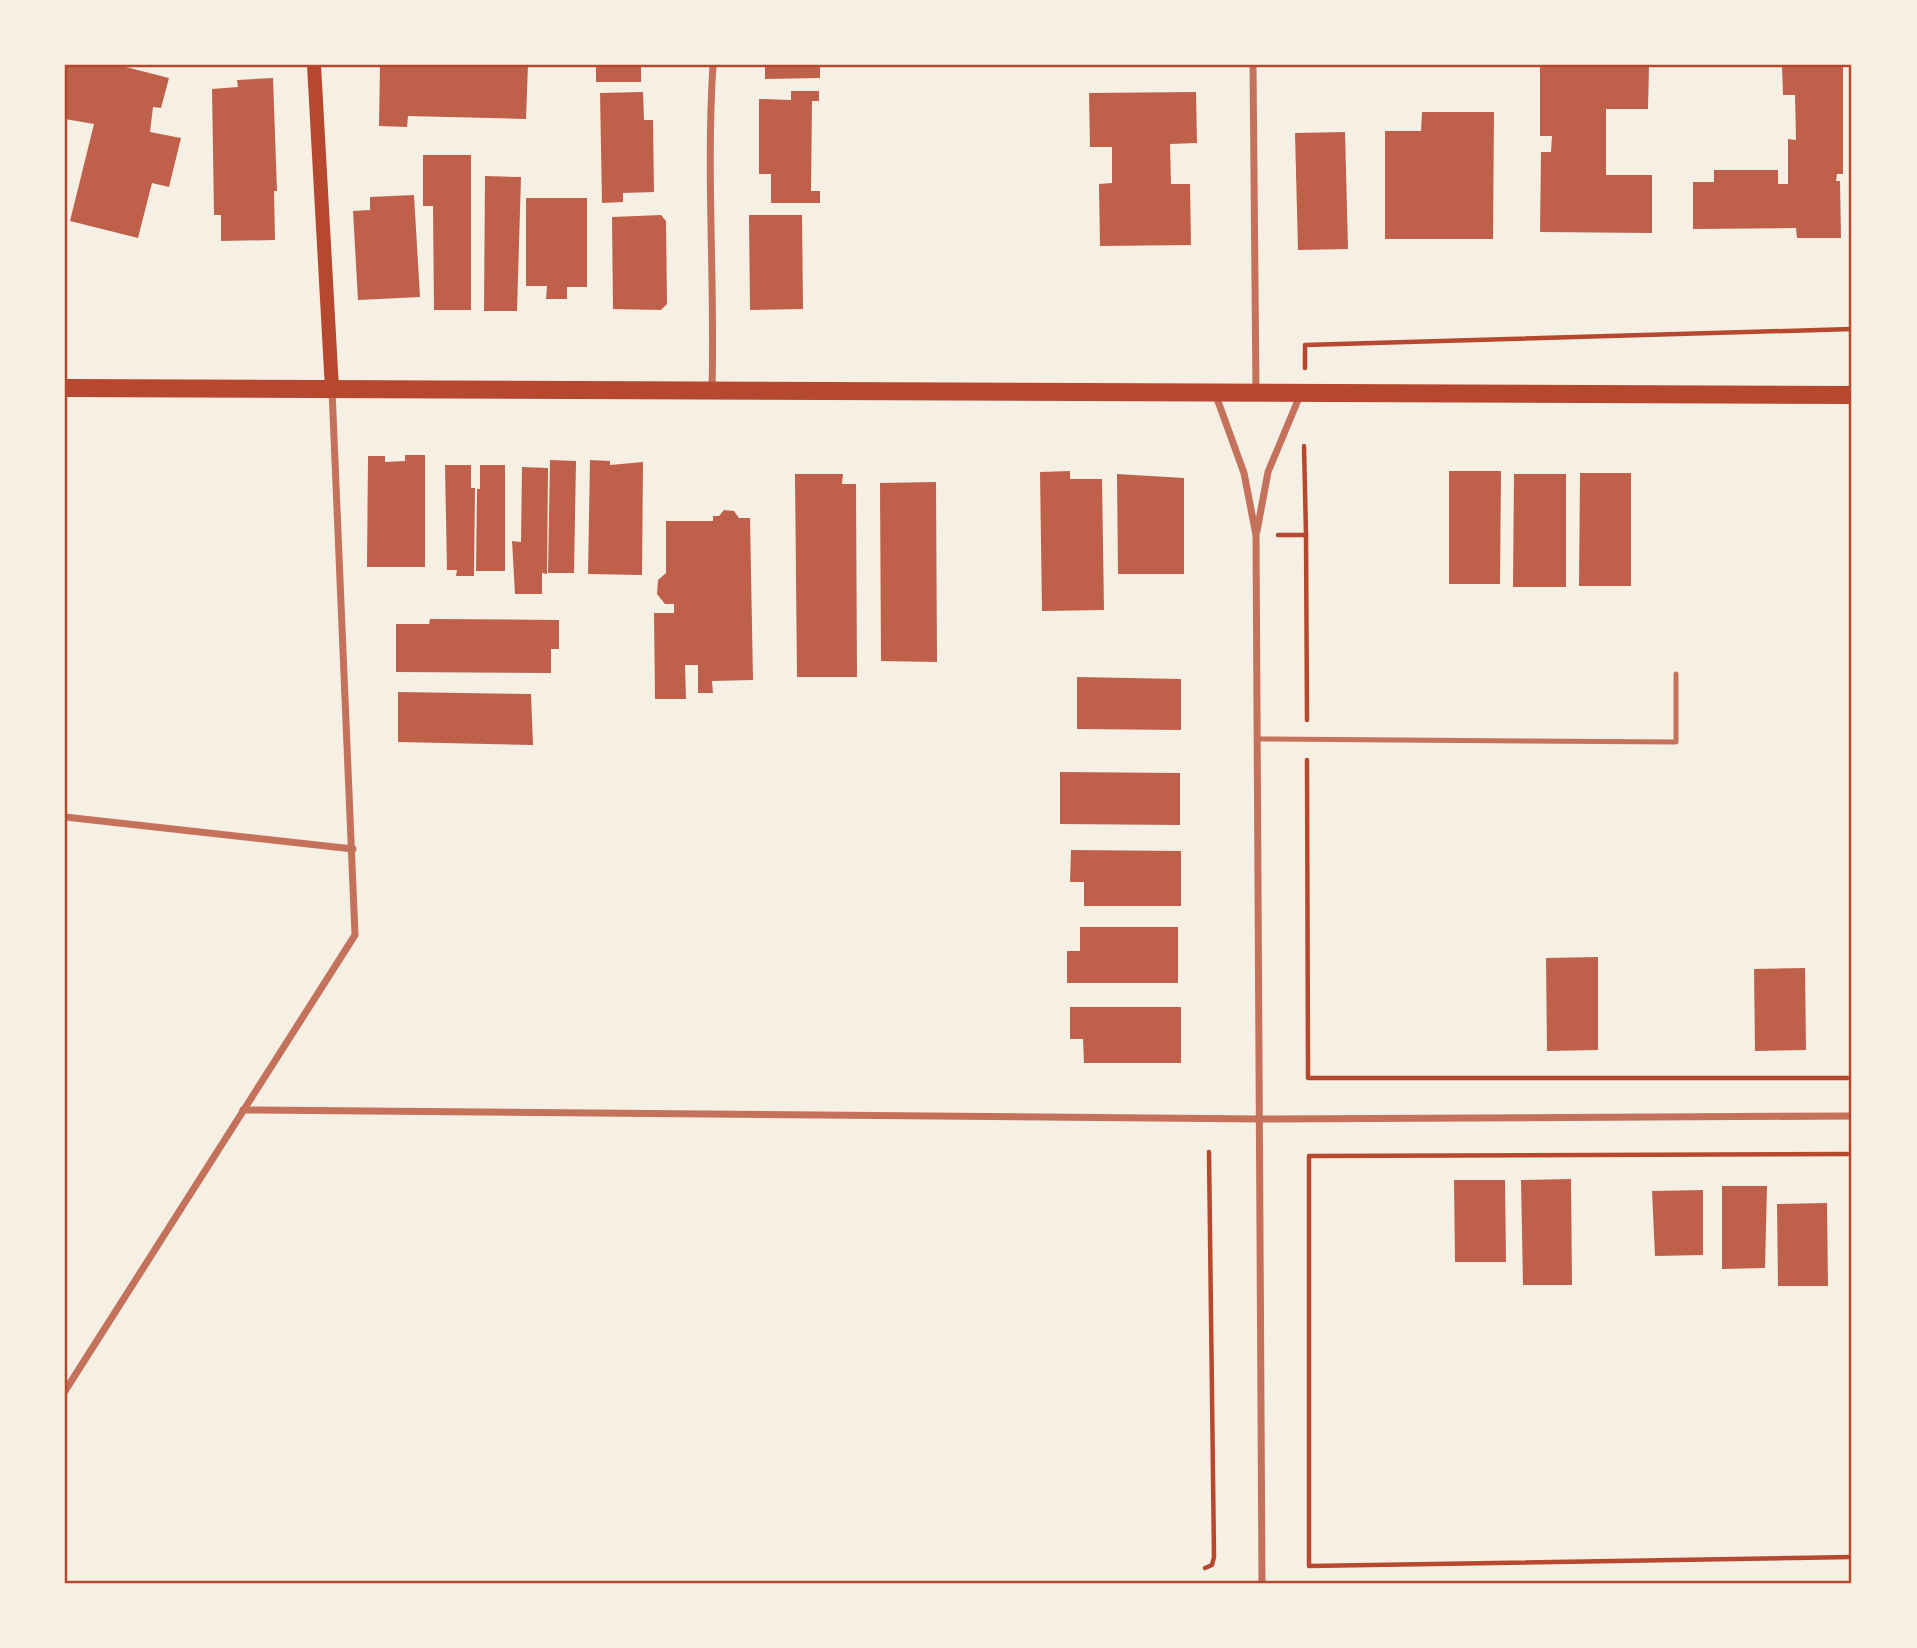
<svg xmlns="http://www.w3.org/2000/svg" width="1917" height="1648" font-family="Figtree,sans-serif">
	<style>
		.building { fill: #bf614a }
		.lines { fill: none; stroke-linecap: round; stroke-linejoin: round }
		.path { stroke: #b5482f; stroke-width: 4.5 }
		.service { stroke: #c5725c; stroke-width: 5 }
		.minor { stroke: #c5725c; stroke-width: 7 }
		.secondary { stroke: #b5482f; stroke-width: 14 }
		.primary { stroke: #b5482f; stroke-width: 18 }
		.neatline { fill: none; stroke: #b5482f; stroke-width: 2.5 }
	</style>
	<rect width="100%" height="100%" fill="#f6efe4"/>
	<!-- building -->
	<g class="building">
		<polygon points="65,65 118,65 169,78 161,108 153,107 150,132 181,138 169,187 152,183 138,238 70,221 94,124 65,119"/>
		<polygon points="380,65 528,65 526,119 408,116 407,127 379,126"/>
		<rect x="596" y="65" width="45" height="17"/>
		<polygon points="765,65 820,65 820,78 765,79"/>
		<polygon points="1540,65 1649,65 1648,109 1606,109 1606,175 1652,175 1652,233 1540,232 1541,152 1551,152 1552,136 1540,136"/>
		<polygon points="1782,65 1843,65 1843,174 1837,174 1836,181 1840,181 1841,238 1797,238 1796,228 1693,229 1693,182 1714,182 1714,170 1778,170 1778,184 1788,184 1788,139 1796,140 1795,95 1783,95"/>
		<polygon points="273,78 277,191 274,191 275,240 221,241 221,215 214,215 212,89 238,87 237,80"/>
		<polygon points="791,91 819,91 819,101 812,101 811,191 820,191 820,203 771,203 771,174 759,174 759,99 791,100"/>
		<polygon points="643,92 644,120 653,120 654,192 623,193 623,202 602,203 600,93"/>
		<polygon points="1196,92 1197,143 1170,144 1171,184 1190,184 1191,245 1100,246 1099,184 1112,183 1112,147 1090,147 1089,93"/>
		<polygon points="1422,112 1494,112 1493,239 1385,239 1385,131 1421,131"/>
		<polygon points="1345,132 1348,249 1298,250 1295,133"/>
		<polygon points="423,155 471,155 471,310 434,310 433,206 423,206"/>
		<polygon points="485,176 521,177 517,311 484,311"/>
		<polygon points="414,195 420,297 358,300 353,211 370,210 370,197"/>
		<polygon points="526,198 587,198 587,287 567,287 567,299 546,299 547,286 526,286"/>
		<polygon points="661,215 666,221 667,304 661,310 613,309 612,217"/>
		<polygon points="749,215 802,215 803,309 750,310"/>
		<polygon points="405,455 425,455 425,567 367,567 368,456 385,456 385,462 405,461"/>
		<polygon points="550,460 576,461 574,573 548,573"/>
		<polygon points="590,460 610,461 610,465 643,462 642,575 588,574"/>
		<polygon points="445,465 471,465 471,488 475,488 474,576 456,576 457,570 447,570"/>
		<polygon points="480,465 505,465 505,571 476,571 477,489 480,489"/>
		<polygon points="522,467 548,468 547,574 542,573 542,594 515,594 512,541 521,542"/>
		<polygon points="1070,471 1070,479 1102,479 1104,610 1042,611 1040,472"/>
		<polygon points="1449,471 1501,471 1500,584 1449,584"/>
		<polygon points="1580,473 1631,473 1631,586 1579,586"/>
		<polygon points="795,474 843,474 842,484 856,484 857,677 797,677"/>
		<polygon points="1117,474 1184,478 1184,574 1118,574"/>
		<polygon points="1514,474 1566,474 1566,587 1513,587"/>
		<polygon points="936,482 937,662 881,661 880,483"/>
		<polygon points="724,510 734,511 739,518 750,518 753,680 712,681 713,693 698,693 698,665 685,665 686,699 655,699 654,613 674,613 674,604 665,604 657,594 658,580 666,573 666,521 713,521 713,516 719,516"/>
		<polygon points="430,619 559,620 559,649 551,649 551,673 396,672 396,624 429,624"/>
		<polygon points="1077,677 1181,679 1181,730 1077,729"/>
		<polygon points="398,692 531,694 533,745 398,742"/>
		<polygon points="1060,772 1180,773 1180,825 1060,824"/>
		<polygon points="1071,850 1181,851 1181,906 1084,906 1084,882 1070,882"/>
		<polygon points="1080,927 1178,927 1178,983 1067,983 1067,951 1080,951"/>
		<polygon points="1598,957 1598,1050 1547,1051 1546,958"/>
		<polygon points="1805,968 1806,1050 1755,1051 1754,969"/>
		<polygon points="1070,1007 1181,1007 1181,1063 1084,1063 1083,1039 1070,1039"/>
		<polygon points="1571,1179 1572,1285 1523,1285 1521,1180"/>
		<polygon points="1454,1180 1505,1180 1506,1262 1455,1262"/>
		<polygon points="1722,1186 1767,1186 1765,1268 1722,1269"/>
		<polygon points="1703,1190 1703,1255 1655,1256 1652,1191"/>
		<polygon points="1827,1203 1828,1286 1778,1286 1777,1204"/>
	</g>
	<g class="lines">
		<!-- path -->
		<g class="path">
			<polyline points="1305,368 1305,345 1852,329"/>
			<polyline points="1278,535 1306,535 1304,446"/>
			<polyline points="1306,535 1307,720"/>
			<polyline points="1307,760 1308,1078 1852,1078"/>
			<polyline points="1852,1154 1309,1156 1309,1566 1852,1557"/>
			<polyline points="1205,1568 1212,1565 1214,1557 1209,1152"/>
		</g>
		<!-- service -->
		<polyline class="service" points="1257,739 1676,742 1676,674"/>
		<!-- minor -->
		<g class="minor">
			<polyline points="1253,65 1256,392"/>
			<path d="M712,389C715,281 706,173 713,65"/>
			<polyline points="1215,393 1244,473 1256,535 1262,1583"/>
			<polyline points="1257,531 1268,472 1301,393"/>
			<polyline points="65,817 353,849"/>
			<polyline points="243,1110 1260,1119 1852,1116"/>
			<polyline points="65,1391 355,935 332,390"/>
		</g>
		<!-- secondary -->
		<polyline class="secondary" points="314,65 332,389"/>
		<!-- primary -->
		<polyline class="primary" points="65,388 1852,395"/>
	</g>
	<!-- border -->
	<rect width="1917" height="1648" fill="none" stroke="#f6efe4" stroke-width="133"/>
	<rect x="66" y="66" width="1784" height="1516" class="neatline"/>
</svg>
